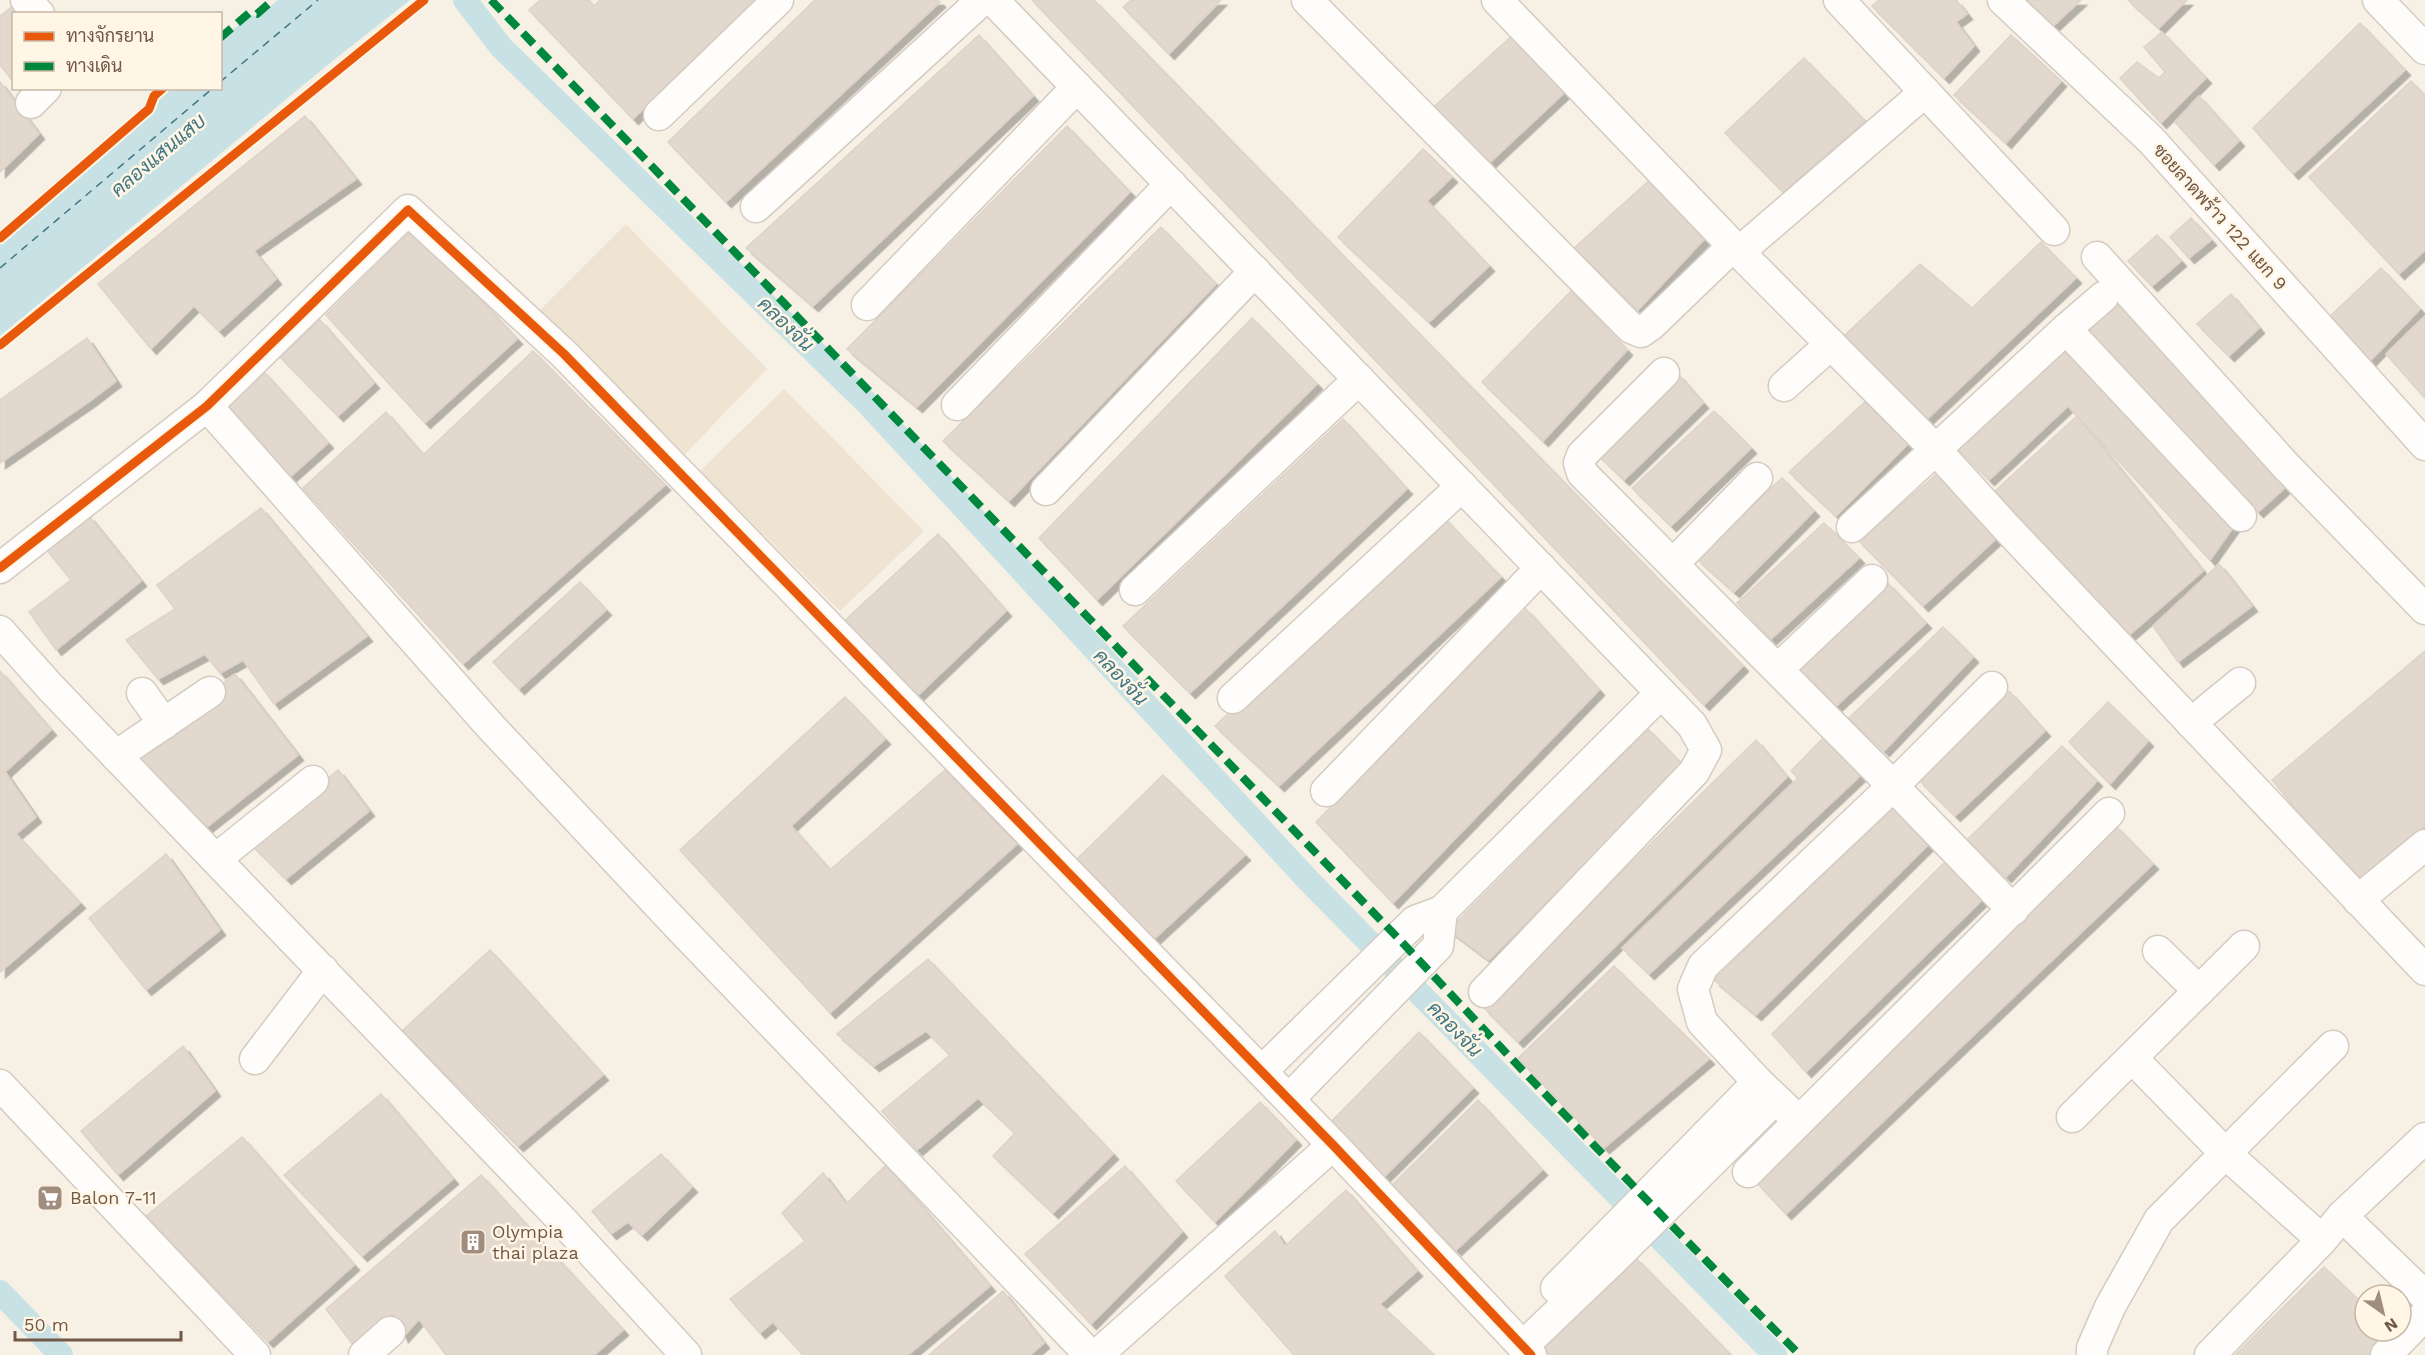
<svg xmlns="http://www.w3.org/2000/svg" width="2425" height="1355" font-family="'Work Sans',Sarabun,sans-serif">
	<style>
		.residential { fill: #efe3d2 }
		.water { fill: #c8e1e5 }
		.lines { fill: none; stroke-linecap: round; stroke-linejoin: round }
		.canal { stroke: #c8e1e5; stroke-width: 24 }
		.ferry { stroke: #417785; stroke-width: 1.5; stroke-dasharray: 8 6; stroke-linecap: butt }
		.building { fill: #e2d8cd; stroke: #ded3c8; stroke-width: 1.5; filter: url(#shadow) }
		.minor-casing { stroke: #d4cbc1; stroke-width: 33 }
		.minor { stroke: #fefdfb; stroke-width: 30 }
		.quiet { stroke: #00873e; stroke-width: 8; stroke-dasharray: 15 8; stroke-linecap: butt }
		.cycleway-casing { stroke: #fff6e5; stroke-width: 13 }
		.cycleway { stroke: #e8590c; stroke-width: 9 }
		.labels { text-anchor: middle; stroke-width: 5; stroke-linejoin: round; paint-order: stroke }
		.street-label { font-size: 18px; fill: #725847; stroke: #fff6e5 }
		.poi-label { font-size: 18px; fill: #725847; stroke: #fff6e5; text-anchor: start }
		.water-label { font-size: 20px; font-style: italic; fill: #417785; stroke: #fff6e5 }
	</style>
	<defs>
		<filter id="shadow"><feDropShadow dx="5.5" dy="5.5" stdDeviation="0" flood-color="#0004"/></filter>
	</defs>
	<rect width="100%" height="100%" fill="#f6f0e5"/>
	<!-- residential -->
	<g class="residential">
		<polygon points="626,224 767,369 685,454 540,310"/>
		<polygon points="784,389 924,531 840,611 700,471"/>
	</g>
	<!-- water -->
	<polygon class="water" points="278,0 410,0 330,63 0,336 0,242 150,109 156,96 165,89 220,88 221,40 250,15 259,16"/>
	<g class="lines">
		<!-- canal -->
		<g class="canal">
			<polyline points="465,0 501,47 869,405 1309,881 1775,1355"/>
			<polyline points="0,1292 61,1355"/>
		</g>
		<!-- ferry -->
		<g class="ferry">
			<polyline points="220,82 318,0"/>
			<polyline points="0,268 213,88"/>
		</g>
	</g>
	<!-- building -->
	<g class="building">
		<polygon points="540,0 589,0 594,6 600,0 755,0 633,119 529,10"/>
		<polygon points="815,0 938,0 940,2 726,202 668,142"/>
		<polygon points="1032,0 1094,0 1743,666 1704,705"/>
		<polygon points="1131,0 1221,0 1169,54 1123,7"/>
		<polygon points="1879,0 1956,0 1967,14 1956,22 1974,46 1944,78 1872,6"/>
		<polygon points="2027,0 2081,0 2053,26"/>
		<polygon points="2128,0 2187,0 2159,28"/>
		<polygon points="13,6 20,14 14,14 14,77 11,79 0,65 0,16"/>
		<polygon points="2360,23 2405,70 2293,174 2253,128"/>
		<polygon points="2162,32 2206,78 2161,123 2120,78 2137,62 2159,78 2165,72 2144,47"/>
		<polygon points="1515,33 1565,92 1486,166 1428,112"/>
		<polygon points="979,35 1033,96 813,306 746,248"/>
		<polygon points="2011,35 2061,81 2006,143 1954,95"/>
		<polygon points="1804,58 1865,121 1783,192 1725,133"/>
		<polygon points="2411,81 2425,96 2425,250 2399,274 2309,177"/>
		<polygon points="0,82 39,134 0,172"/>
		<polygon points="2199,96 2239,141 2214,165 2175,122"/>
		<polygon points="305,116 356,179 254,251 276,279 219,331 194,306 151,349 98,284"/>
		<polygon points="1067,126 1130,192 917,407 847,349"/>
		<polygon points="1423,149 1452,177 1427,201 1489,266 1429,322 1338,237"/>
		<polygon points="1653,177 1708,235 1638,310 1574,248"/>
		<polygon points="2191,218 2211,240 2189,258 2170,237"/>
		<polygon points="1161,227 1216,284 1009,501 943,441"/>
		<polygon points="414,228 517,339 425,423 326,315"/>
		<polygon points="2157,235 2181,261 2152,286 2128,261"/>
		<polygon points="2041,242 2076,278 1926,420 1844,336 1920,264 1972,308"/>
		<polygon points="2381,268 2420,309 2367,364 2326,320"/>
		<polygon points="1571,291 1627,350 1543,441 1482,382"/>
		<polygon points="2231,294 2259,328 2229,356 2197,324"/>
		<polygon points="2117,300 2289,484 2258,512 2084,331"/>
		<polygon points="2425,316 2425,396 2424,397 2386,354"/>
		<polygon points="1252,318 1317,384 1097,600 1039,538"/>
		<polygon points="320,320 374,383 338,416 280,357"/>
		<polygon points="87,338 116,381 90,401 0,463 0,400"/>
		<polygon points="2056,338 2241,516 2210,560 2068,406 1989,480 1953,444"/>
		<polygon points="533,351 665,485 463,664 303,488 386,412 423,455"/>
		<polygon points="262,370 328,443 290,477 222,406"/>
		<polygon points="1678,374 1703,403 1624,480 1597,454"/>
		<polygon points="1868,399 1908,444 1836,516 1789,472"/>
		<polygon points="1714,411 1751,448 1671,526 1632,488"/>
		<polygon points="2077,416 2203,571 2128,636 1995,491"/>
		<polygon points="1343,419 1407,489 1190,693 1123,626"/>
		<polygon points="1939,472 1997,538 1923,606 1859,541"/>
		<polygon points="1782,478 1814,511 1734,592 1696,558"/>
		<polygon points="261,508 367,636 274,704 243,660 220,673 205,654 158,679 126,640 175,609 157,585"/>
		<polygon points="1441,515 1501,577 1279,786 1215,726"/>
		<polygon points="89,516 141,581 56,650 29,612 71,580 45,548"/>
		<polygon points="1824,523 1859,558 1771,639 1737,603"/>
		<polygon points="938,534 1006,611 915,698 842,623"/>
		<polygon points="2219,564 2252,606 2178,662 2153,626"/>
		<polygon points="580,582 606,610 519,689 493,662"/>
		<polygon points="1888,583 1926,623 1834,708 1794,671"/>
		<polygon points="1526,609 1599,690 1393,903 1316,822"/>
		<polygon points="1943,627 1973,657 1884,751 1849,718"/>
		<polygon points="2425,651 2425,826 2358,884 2272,780"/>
		<polygon points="0,671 51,730 5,772 36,817 16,834 80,903 0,972"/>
		<polygon points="235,674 298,755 203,830 133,753"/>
		<polygon points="2009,691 2045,731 1955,816 1919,780"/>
		<polygon points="845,697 885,739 791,826 830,870 945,770 1017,844 830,1013 680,850"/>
		<polygon points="2108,702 2148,741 2110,784 2069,742"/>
		<polygon points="1648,729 1683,765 1489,960 1449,930"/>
		<polygon points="1824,737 1861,775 1649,974 1622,948 1798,778 1791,771"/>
		<polygon points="1756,740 1787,777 1518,1042 1484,1008"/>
		<polygon points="2062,746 2097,781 2006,877 1967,840"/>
		<polygon points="338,770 369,811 286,879 250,843"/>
		<polygon points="1163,775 1245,855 1153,940 1075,861"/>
		<polygon points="1893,806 1928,845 1756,1015 1714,980"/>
		<polygon points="2116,826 2153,864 1786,1214 1757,1183"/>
		<polygon points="166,854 220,930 146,990 89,918"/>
		<polygon points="1945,862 1983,899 1806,1072 1772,1034"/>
		<polygon points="490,950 603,1075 518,1146 402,1031"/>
		<polygon points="928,959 1113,1154 1053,1213 993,1156 1015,1133 978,1098 917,1150 882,1111 950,1055 926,1031 874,1066 837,1034"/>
		<polygon points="1614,966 1709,1059 1604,1148 1518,1058"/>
		<polygon points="1419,1032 1473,1088 1379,1182 1327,1126"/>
		<polygon points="183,1046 215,1091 118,1175 81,1131"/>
		<polygon points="381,1094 453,1179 362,1256 284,1175"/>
		<polygon points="1478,1100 1542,1170 1456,1250 1391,1186"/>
		<polygon points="1260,1102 1296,1140 1215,1222 1176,1181"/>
		<polygon points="242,1137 354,1265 268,1342 146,1216"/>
		<polygon points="661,1154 692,1187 642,1235 628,1222 611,1234 592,1211"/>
		<polygon points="886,1165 990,1286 908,1355 803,1355 773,1322 760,1333 730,1299 805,1241 782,1213 823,1173 846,1204"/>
		<polygon points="1125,1166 1182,1232 1091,1324 1025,1254"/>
		<polygon points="481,1175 623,1330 594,1355 446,1355 419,1319 403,1337 393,1314 354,1346 326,1309"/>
		<polygon points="1346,1190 1417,1271 1380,1304 1434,1355 1294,1355 1225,1276 1275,1231 1285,1246"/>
		<polygon points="1636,1258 1731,1355 1550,1355 1541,1345"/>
		<polygon points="2324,1267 2365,1306 2365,1331 2391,1331 2368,1355 2235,1355"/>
		<polygon points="1003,1291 1044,1343 1030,1355 929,1355"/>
	</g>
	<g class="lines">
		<!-- minor casing -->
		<g class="minor-casing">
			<g id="minor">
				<polyline points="26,0 39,14"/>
				<polyline points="993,0 1692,725 1706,750 1694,772 1484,992"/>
				<polyline points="1307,0 1631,328 1641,332 1651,325 1733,246"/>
				<polyline points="1497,0 1733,246 1936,450 2005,526 2425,970"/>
				<polyline points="1839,0 2054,230"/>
				<polyline points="2003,0 2151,140 2425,445"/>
				<polyline points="2378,0 2425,49"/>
				<polyline points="31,103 46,88"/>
				<polyline points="659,115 778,0"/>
				<polyline points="756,207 982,0"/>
				<polyline points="1739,252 1925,92"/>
				<polyline points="2097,257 2286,466 2425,609"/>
				<polyline points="867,305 1077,87"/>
				<polyline points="2066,329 2103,297"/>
				<polyline points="1664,373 1582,455 1579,463 1582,473 1893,786 2013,910"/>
				<polyline points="1784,386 1831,344"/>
				<polyline points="957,405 1171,184"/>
				<polyline points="207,406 491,727 680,928 1090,1355"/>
				<polyline points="1046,490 1255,271"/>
				<polyline points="1852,527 2066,329 2241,516"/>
				<polyline points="1673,564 1757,478"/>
				<polyline points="0,568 207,406 408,210 564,354 1333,1145 1531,1355"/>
				<polyline points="1135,590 1359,379"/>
				<polyline points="0,631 51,688 561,1219 686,1355"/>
				<polyline points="1778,669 1872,580"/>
				<polyline points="142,693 164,724"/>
				<polyline points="1233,698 1462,486"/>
				<polyline points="2191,723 2240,683"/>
				<polyline points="116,756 210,692"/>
				<polyline points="1326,791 1541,568"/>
				<polyline points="216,859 313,781"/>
				<polyline points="2358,900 2425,845"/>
				<polyline points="1442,911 1661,693"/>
				<polyline points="2158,951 2199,991"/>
				<polyline points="2132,1058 2225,1153 2322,1240"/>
				<polyline points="255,1059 323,970"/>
				<polyline points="1262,1071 1415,921 1442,911 1438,946 1289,1099"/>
				<polyline points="0,1085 255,1355"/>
				<polyline points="2072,1117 2244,946"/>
				<polyline points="1799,1121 1758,1082 1702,1022 1693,989 1703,966 1893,786 1992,687"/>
				<polyline points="1748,1172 2109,813"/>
				<polyline points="2342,1216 2425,1296"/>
				<polyline points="1556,1288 1758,1082"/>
				<polyline points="1523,1346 1611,1262 1775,1099"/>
				<polyline points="364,1355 390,1332"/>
				<polyline points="1097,1355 1333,1145"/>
				<polyline points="2092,1355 2092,1348 2110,1307 2159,1220 2333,1046"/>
				<polyline points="2210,1355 2322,1240 2342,1216 2425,1138"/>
				<polyline points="2386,1355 2425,1315"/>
			</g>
		</g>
		<!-- minor -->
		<use href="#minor" class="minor"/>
		<!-- quiet -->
		<g class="quiet">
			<path d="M491,0L1398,938C1530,1079 1663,1219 1800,1355"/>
			<polyline points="220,38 249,13 257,14 273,0"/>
		</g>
		<!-- cycleway casing -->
		<g class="cycleway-casing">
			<g id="cycleway">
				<polyline points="0,238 149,109 154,96 163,88"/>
				<polyline points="0,345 424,0"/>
				<polyline points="0,568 207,406 408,210 564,354 1333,1145 1531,1355"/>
			</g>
		</g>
		<!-- cycleway -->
		<use href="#cycleway" class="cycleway"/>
	</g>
	<!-- icons -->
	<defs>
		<g id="supermarket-square" transform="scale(1.35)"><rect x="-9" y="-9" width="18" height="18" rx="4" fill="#a08d7e" stroke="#fff6e5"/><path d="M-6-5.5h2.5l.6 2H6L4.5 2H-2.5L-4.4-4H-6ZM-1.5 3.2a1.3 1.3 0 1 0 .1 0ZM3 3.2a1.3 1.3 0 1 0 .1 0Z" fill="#fff"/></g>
		<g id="building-square" transform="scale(1.35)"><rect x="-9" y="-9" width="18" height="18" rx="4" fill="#a08d7e" stroke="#fff6e5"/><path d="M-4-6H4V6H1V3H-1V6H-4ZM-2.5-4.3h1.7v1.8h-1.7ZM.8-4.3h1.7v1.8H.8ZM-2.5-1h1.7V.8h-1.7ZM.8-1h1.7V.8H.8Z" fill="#fff"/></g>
	</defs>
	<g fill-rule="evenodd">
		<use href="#supermarket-square" x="50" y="1198"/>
		<use href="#building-square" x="473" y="1242"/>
	</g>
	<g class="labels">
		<!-- street labels -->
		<g class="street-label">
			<text transform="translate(2220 217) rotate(48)" y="6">ซอยลาดพร้าว 122 แยก 9</text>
		</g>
		<!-- poi labels -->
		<g class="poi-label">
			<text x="70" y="1204">Balon 7-11</text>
			<text x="492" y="1238">Olympia<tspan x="492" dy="21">thai plaza</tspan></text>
		</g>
		<!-- water labels -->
		<g class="water-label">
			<text transform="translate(158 155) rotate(-40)" y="7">คลองแสนแสบ</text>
			<text transform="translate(786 324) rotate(44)" y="7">คลองจั่น</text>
			<text transform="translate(1121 677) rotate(47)" y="7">คลองจั่น</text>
			<text transform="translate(1455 1029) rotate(46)" y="7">คลองจั่น</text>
		</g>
	</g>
	<!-- legend -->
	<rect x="12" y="12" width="210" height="78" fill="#fff6e5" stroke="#c7b7a6" stroke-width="1.5"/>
	<rect x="24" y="32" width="30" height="9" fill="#e8590c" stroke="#c7b7a6" stroke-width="1.5"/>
	<text x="66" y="42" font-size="18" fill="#725847">ทางจักรยาน</text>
	<rect x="24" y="62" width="30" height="9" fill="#00873e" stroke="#c7b7a6" stroke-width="1.5"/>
	<text x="66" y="72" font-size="18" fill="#725847">ทางเดิน</text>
	<!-- north arrow -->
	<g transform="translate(2383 1313) rotate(146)"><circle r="28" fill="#fff6e5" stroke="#c7b7a6" stroke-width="1.5"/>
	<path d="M0-4.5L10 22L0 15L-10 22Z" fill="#a08d7e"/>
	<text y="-9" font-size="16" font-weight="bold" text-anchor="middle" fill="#725847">N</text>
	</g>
	<!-- scale -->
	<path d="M15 1331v9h166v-9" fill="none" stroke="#725847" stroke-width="3"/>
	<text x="24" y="1331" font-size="18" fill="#725847" stroke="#fff6e5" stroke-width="4.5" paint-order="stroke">50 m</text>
</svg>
